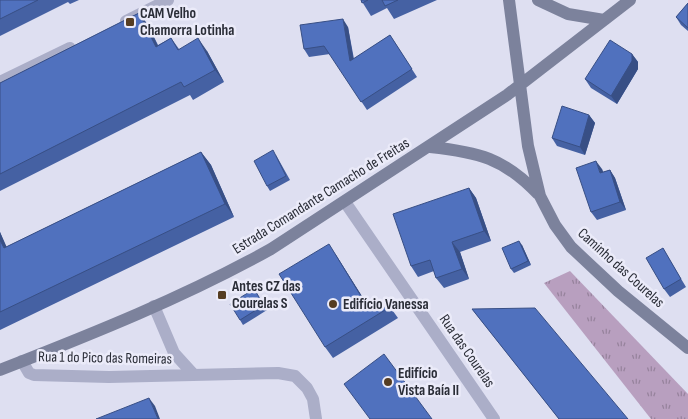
<svg xmlns="http://www.w3.org/2000/svg" width="688" height="419" font-family="'Sofia Sans Condensed',sans-serif">
	<style>
		.grass { fill: url(#grass-tufts) }
		.lines { fill: none; stroke-linecap: round; stroke-linejoin: round }
		.street { stroke: #abaec8; stroke-width: 12 }
		.secondary { stroke: #7c829c; stroke-width: 12 }
		.wall { fill: #4561a3 }
		.shaded-wall { fill: #384f85 }
		.building { fill: #5071be; stroke: #384f85 }
		.poi-dot { fill: #553d22; stroke: #ebebf9; stroke-width: 2 }
		.labels { text-anchor: middle; dominant-baseline: central; stroke-width: 5; stroke-linejoin: round; paint-order: stroke }
		.poi-label { font-size: 15px; font-weight: bold; fill: #2a2d37; stroke: #ebebf9; text-anchor: start }
		.street-label { font-size: 15px; fill: #2a2d37; stroke: #ebebf9 }
	</style>
	<defs>
		<pattern id="grass-tufts" width="24" height="20" patternUnits="userSpaceOnUse" patternTransform="scale(1.25)"><rect width="24" height="20" fill="#b89fbf"/><path d="M3 7l-1-3M5 7V3M7 7l1-3M15 17l-1-3M17 17v-4M19 17l1-3" fill="none" stroke="#96829c"/></pattern>
	</defs>
	<rect width="100%" height="100%" fill="#dedff1"/>
	<path class="grass" d="M570,271L688,394V419H651L544,283Z"/>
	<g class="lines">
		<path class="street" d="M126,21L168,0
			M0,82L70,48
			M345,202L494,419
			M154,306L174,353L194,375
			M22,361L29,373L34,375L109,377L278,373L295,376L307,388L313,399L316,419"/>
		<path class="secondary" d="M509,0L528,146L540,196L555,225L571,247L618,291L688,348
			M538,0L568,14L604,20
			M430,147C478,152 504,158 538,194
			M0,370C92,334 185,297 271,249L507,95L630,0"/>
	</g>
	<path class="wall" d="M0,0H79L70,4L68,2L0,36Z
		M361,0H437L394,19L387,8L371,16Z
		M688,3V31L681,25L676,17Z
		M139,13L148,25L158,45L171,38L179,49L207,51L224,82L193,100L190,95L0,191V83Z
		M348,27L354,59L390,35L417,77L367,110L330,54L309,57L304,49Z
		M632,54L638,62V69L617,104L591,88L585,79Z
		M589,115L595,123L585,155L557,146L552,138Z
		M201,152L211,165L234,217L0,330V232L6,247Z
		M276,155L290,180L270,191L267,186Z
		M602,169L603,172L610,170L615,178L626,210L597,220L591,212Z
		M469,188L476,198L491,241L460,252L469,279L444,288L436,278L434,271L418,277L411,266Z
		M522,245L531,265L514,273L511,269Z
		M663,248L668,257L686,287L670,297L664,289Z
		M336,255L369,308L390,307L398,318L333,358L325,347Z
		M257,294L267,310L243,325L240,320Z
		M472,309L628,419H559Z"/>
	<path class="shaded-wall" d="M139,13L148,25L164,59L156,47Z
		M343,19L348,27L355,69L350,61Z
		M198,38L207,51L224,82L215,70Z
		M632,54L638,62V69L617,104L611,96Z
		M589,115L595,123L585,155L580,147Z
		M201,152L211,165L234,217L225,204Z
		M596,161L602,169L606,181L600,173Z
		M610,170L615,178L626,210L620,202Z
		M469,188L476,198L491,241L484,231Z
		M0,232L13,261L4,248L0,240Z
		M519,241L522,245L531,265L528,261Z
		M452,242L460,252L469,279L462,269Z
		M329,244L336,255L372,312L364,301Z
		M149,398L155,406L160,419H158Z"/>
	<path class="building" d="M0,0H38L0,19Z
		M361,0H368L362,3Z
		M382,0H398L385,6Z
		M688,3V28L676,17Z
		M139,13L156,47L171,38L178,50L198,38L215,70L184,87L181,82L0,174V83Z
		M343,19L350,61L390,35L412,69L361,102L324,46L304,49L300,25Z
		M610,40L632,54V61L611,96L585,79Z
		M562,106L589,115L580,147L552,138Z
		M273,150L286,176L267,186L254,161Z
		M201,152L225,204L0,312V240L4,248Z
		M596,161L600,173L610,170L620,202L591,212L576,168Z
		M469,188L484,231L452,242L462,269L436,278L430,260L411,266L393,214Z
		M519,241L528,261L511,269L502,248Z
		M329,244L364,301L344,308L390,307L325,347L279,274Z
		M663,248L681,279L664,289L646,258Z
		M254,289L264,305L240,320L230,304Z
		M535,308L628,419H559L472,309Z
		M384,354L432,419H370L344,384Z
		M149,398L158,419H96Z"/>
	<g class="poi-dot">
		<rect x="125" y="17" width="10" height="10" rx="2.5"/>
		<rect x="217" y="290" width="10" height="10" rx="2.5"/>
		<circle cx="333" cy="304" r="5"/>
		<circle cx="388" cy="382" r="5"/>
	</g>
	<g class="labels">
		<g class="poi-label">
			<text x="140" y="13">CAM Velho<tspan x="140" dy="17">Chamorra Lotinha</tspan></text>
			<text x="232" y="286">Antes CZ das<tspan x="232" dy="17">Courelas S</tspan></text>
			<text x="343" y="304">Edifício Vanessa</text>
			<text x="398" y="373">Edifício<tspan x="398" dy="17">Vista Baía II</tspan></text>
		</g>
		<g class="street-label">
			<text transform="translate(321 196) rotate(-32)">Estrada Comandante Camacho de Freitas</text>
			<text transform="translate(621 268) rotate(42)">Caminho das Courelas</text>
			<text transform="translate(467 351) rotate(55)">Rua das Courelas</text>
			<text transform="translate(105 358) rotate(1)">Rua 1 do Pico das Romeiras</text>
		</g>
	</g>
</svg>
